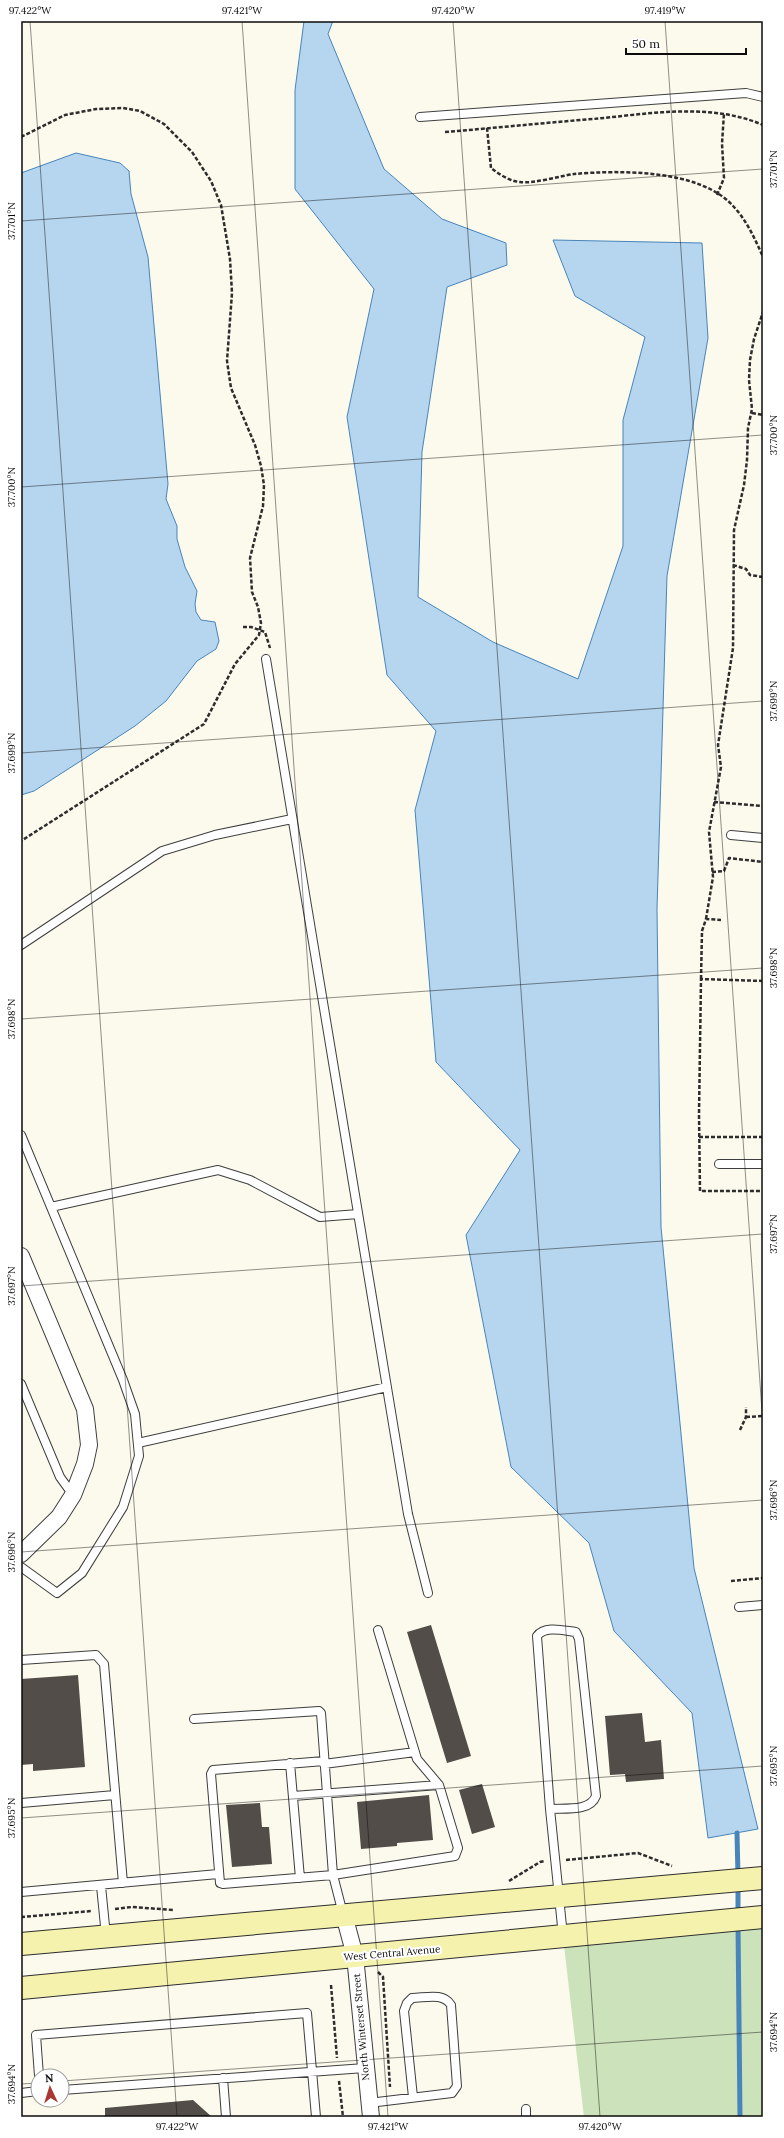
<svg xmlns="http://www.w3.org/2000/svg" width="784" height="2138" font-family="Lora,serif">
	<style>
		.green { fill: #cce2ba }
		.water { fill: #b6d5ee; stroke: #4785bb }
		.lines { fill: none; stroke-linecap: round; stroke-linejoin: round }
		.stream { stroke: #4785bb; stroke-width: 5 }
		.building { fill: #524d49 }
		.service-casing { stroke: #3e3e3e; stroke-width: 10 }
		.minor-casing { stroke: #3e3e3e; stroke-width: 18 }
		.secondary-casing { stroke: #2d2d2d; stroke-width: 24 }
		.path { stroke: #2d2d2d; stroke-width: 2.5; stroke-dasharray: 4 2; stroke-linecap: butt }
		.service { stroke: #fff; stroke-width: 8 }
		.minor { stroke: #fff; stroke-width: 16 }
		.secondary { stroke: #f5f2ae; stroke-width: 22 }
		.ticks { fill: none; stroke: #0b0b0b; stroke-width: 1; stroke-opacity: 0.45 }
		.labels { text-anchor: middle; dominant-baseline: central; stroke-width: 4; stroke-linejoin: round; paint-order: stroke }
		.street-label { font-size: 10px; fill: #0b0b0b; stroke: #fff }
		.neatline { fill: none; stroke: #0b0b0b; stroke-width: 1.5 }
		.ticks-label { font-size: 10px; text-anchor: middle; fill: #0b0b0b }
	</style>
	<rect width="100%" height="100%" fill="#fcfaec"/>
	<path class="green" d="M763,1918V2117H584L563,1937Z"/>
	<path class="water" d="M304,21H333L328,34L384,169L442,219L506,243L507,265L447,287L422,452L418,597L493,642L578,679L623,546V420L645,337L575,296L553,240L702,243L708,338L667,576L657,909L661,1227L694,1568L758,1829L708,1838L692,1713L614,1631L589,1543L511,1467L466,1235L520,1150L436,1062L415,810L436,731L387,675L347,417L374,289L295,189V90Z
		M76,153L120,163L129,171L131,194L148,257L168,484L166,499L177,526V539L185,567L197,591L195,604L196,612L201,620L215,622L219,641L216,649L197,661L166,701L135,726L34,791L21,795V173Z"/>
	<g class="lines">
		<path class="stream" d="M737,1833L738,1876
			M738,1886V1914
			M738,1924L740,2117"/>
	</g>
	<path class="building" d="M431,1625L471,1756L447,1763L407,1632Z
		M78,1675L85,1767L33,1771V1764L21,1765V1679Z
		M642,1713L645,1742L661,1740L664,1779L626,1782L625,1774L610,1775L605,1716Z
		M482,1784L495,1827L472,1834L459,1790Z
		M429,1795L433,1840L397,1843V1846L361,1849L357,1802Z
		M260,1803L262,1827H269L272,1864L232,1867L226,1805Z
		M193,2100L212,2117H105V2108Z"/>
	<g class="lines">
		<g class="service-casing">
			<path id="service" d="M420,117L746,93L763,97
				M266,659L408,1514L428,1593
				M731,835L763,838
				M21,945L162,851L215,835L292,819
				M21,1135L123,1380L135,1414L139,1456L123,1507L82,1573L57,1593L21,1567
				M719,1164H763
				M51,1207L218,1170L250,1180L320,1217L358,1214
				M21,1384L60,1477L73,1495
				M138,1443L387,1387
				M739,1607L763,1605
				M378,1630L417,1759L439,1785
				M21,1660L96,1655L104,1664L123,1883
				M194,1719L319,1711L321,1713L333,1875L343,1914
				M290,1763L300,1878
				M324,1764L415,1752
				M293,1796L439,1785L458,1848L455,1856L333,1875L223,1884L220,1883L211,1774L213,1770L324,1761
				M21,1803L115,1795
				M550,1809C565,1808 590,1812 596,1796L579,1639L576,1632C565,1631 545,1625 537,1636L550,1809L563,1936
				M101,1886L106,1936
				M21,1892L218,1874
				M39,2076L36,2035L307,2013L316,2117
				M223,2078L226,2117
				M62,2090L365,2068
				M21,2093L38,2091
				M369,2103L452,2093L457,2086L451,2005C443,1992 425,1998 412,1998L407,2003L404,2011L413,2097
				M526,2109V2117"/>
		</g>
		<g class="minor-casing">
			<path id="minor" d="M21,1256L85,1409L89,1445L85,1464L73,1495L59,1517L21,1554
				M344,1915L355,1956L371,2117"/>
		</g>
		<g class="secondary-casing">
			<path id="secondary" d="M21,1944L763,1878
				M21,1988L763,1917"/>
		</g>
		<path class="path" d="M487,128L491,168C499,174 509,181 520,182C533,184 560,176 574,174C620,170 701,169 734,207C747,221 755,239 763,257
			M445,132C494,128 543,123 593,119C648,114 710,102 763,125
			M21,137L65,115L96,109L123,108L140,111L164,124L192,152L211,181L221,205L230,259L232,293L227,361L231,388L255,445L261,466L264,485L263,506L250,558L252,592L258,607L261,623L259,635L235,664L204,724L21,841
			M717,195L724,178L722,144L724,113
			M752,413L763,415
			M733,565L746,569L750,575L763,577
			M243,627H251L265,632L270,648
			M714,802L763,806
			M712,872L724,871L729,858L763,862
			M706,919L713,877L709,832L721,767L718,745L733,648L734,530L744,485L747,460L748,428L752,409L749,380L750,360L754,339L763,312
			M701,979L702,931L706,919L721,920
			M763,981L701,979L699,1114L700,1191H763
			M699,1137H763
			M746,1417L763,1416
			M740,1430L746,1417V1407
			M731,1581L763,1578
			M566,1860L638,1853L672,1866
			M509,1881L540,1862L545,1861
			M115,1909L132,1907L174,1910
			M21,1917L92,1911
			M378,1972L383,1977L390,2087
			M331,1985L337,2058
			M339,2081L343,2117"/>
		<use href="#service" class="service"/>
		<use href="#minor" class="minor"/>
		<use href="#secondary" class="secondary"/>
	</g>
	<path class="ticks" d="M30,21L177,2117M242,21L388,2117M453,21L600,2117M665,21L763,1426M21,221L763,169M21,487L763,435M21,753L763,701M21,1019L763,968M21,1286L763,1234M21,1552L763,1500M21,1818L763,1766M62,2081L763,2032M21,2084L38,2083"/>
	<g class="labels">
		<g class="street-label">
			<text transform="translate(392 1953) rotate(-5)">West Central Avenue</text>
			<text transform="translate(361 2027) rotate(-95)">North Winterset Street</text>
		</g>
	</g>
	<rect width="784" height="2138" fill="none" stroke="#ffffff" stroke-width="44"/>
	<g transform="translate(50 2088) rotate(356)"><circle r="19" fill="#ffffff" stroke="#9d9d9d"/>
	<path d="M0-3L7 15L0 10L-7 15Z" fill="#a93835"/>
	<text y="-6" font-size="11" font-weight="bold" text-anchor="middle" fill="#0b0b0b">N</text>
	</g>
	<path d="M626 48v6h120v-6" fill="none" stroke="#0b0b0b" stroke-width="2"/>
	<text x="632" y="48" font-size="12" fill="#0b0b0b" stroke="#ffffff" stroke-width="3" paint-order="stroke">50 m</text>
	<rect x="22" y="22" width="740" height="2094" class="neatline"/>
	<g class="ticks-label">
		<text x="30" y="14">97.422°W</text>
		<text x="242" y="14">97.421°W</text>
		<text x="453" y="14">97.420°W</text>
		<text x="665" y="14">97.419°W</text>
		<text transform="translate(773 169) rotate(-90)" y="4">37.701°N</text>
		<text transform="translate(11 221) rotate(-90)" y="4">37.701°N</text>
		<text transform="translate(773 435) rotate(-90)" y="4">37.700°N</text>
		<text transform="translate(11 487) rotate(-90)" y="4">37.700°N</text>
		<text transform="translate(773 701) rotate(-90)" y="4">37.699°N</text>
		<text transform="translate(11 753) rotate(-90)" y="4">37.699°N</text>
		<text transform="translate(773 968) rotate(-90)" y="4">37.698°N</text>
		<text transform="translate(11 1019) rotate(-90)" y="4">37.698°N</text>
		<text transform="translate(773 1234) rotate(-90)" y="4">37.697°N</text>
		<text transform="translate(11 1286) rotate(-90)" y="4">37.697°N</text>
		<text transform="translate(773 1500) rotate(-90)" y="4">37.696°N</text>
		<text transform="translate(11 1552) rotate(-90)" y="4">37.696°N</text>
		<text transform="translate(773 1766) rotate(-90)" y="4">37.695°N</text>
		<text transform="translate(11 1818) rotate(-90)" y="4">37.695°N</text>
		<text transform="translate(773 2032) rotate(-90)" y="4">37.694°N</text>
		<text transform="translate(11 2084) rotate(-90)" y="4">37.694°N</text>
		<text x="177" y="2130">97.422°W</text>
		<text x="388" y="2130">97.421°W</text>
		<text x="600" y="2130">97.420°W</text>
	</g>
</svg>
